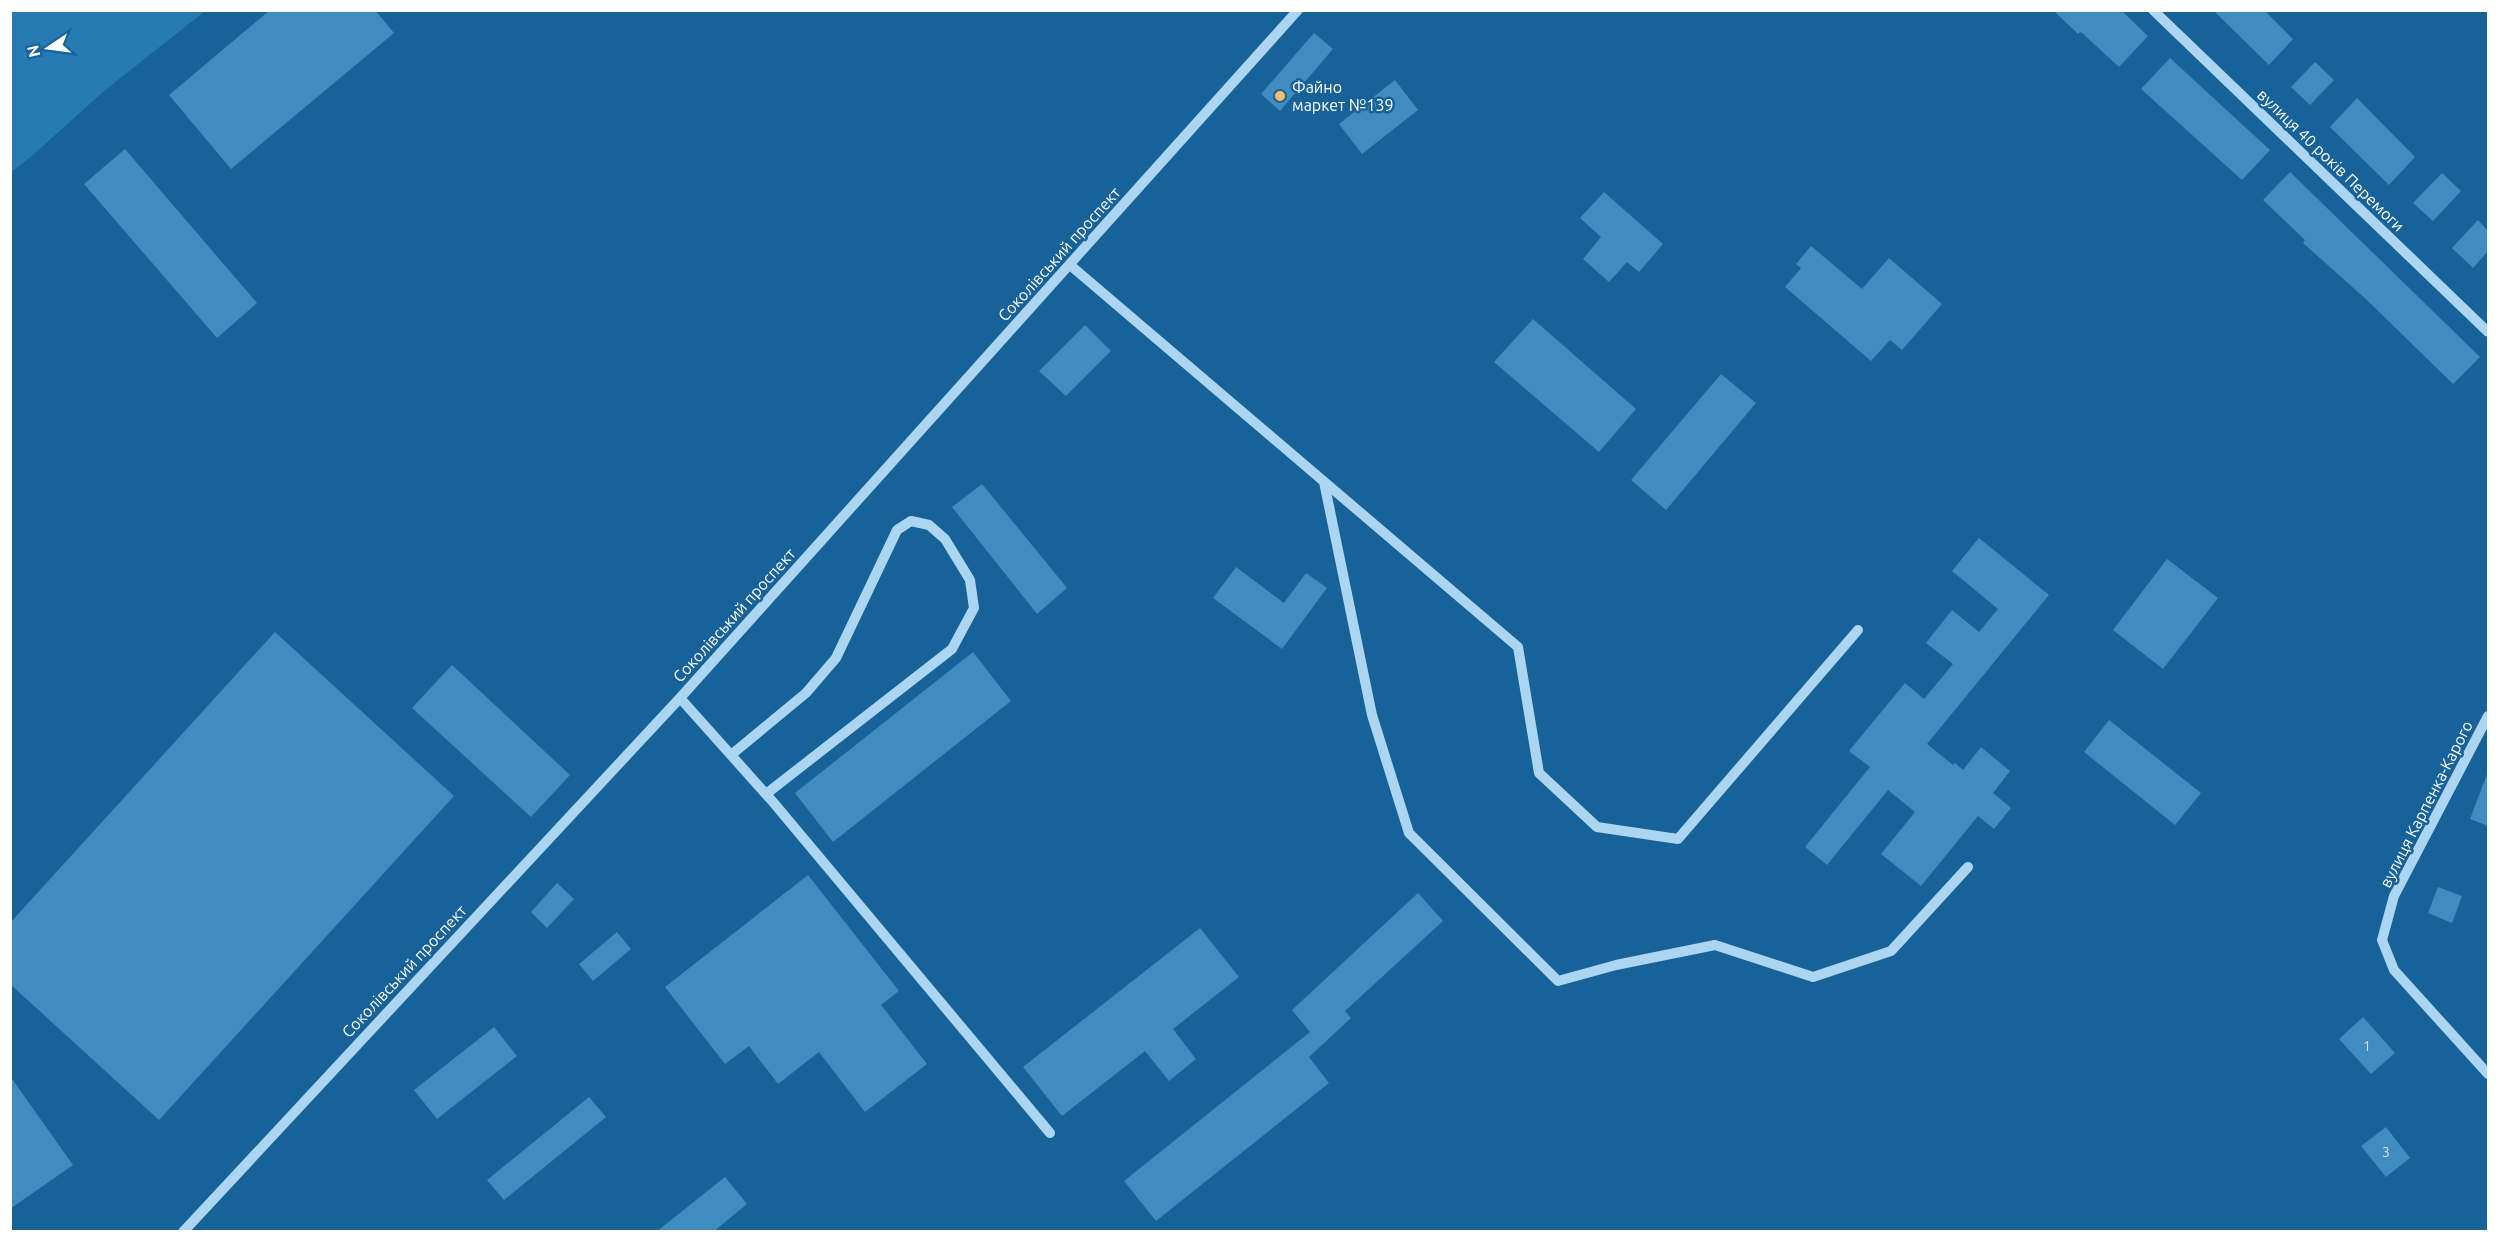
<svg xmlns="http://www.w3.org/2000/svg" width="2499" height="1242" font-family="Ubuntu,sans-serif">
	<style>
		.green { fill: #277bb5 }
		.building { fill: #408bc0 }
		.lines { fill: none; stroke-linecap: round; stroke-linejoin: round }
		.minor { stroke: #abd5f1; stroke-width: 10 }
		.poi-dot { fill: #ffc06c; stroke: #176299; stroke-width: 2 }
		.labels { text-anchor: middle; dominant-baseline: central; stroke-width: 5; stroke-linejoin: round; paint-order: stroke }
		.number-label { font-size: 14px; fill: #cfe2ef }
		.poi-label { font-size: 16px; fill: #fff; stroke: #176299; text-anchor: start }
		.street-label { font-size: 16px; fill: #fff; stroke: #176299 }
	</style>
	<rect width="100%" height="100%" fill="#176299"/>
	<path class="green" d="M11,10H205V11L104,91L33,155L11,172Z"/>
	<path class="building" d="M270,10H375L394,33L231,169L169,95Z
		M2053,10H2121L2148,36L2119,67L2081,32L2078,34Z
		M2213,10H2264L2293,39L2269,65Z
		M1314,33L1333,49L1280,111L1261,94Z
		M2170,58L2270,150L2242,180L2141,89Z
		M2315,62L2334,80L2310,105L2291,87Z
		M1395,80L1418,110L1362,154L1339,124Z
		M2357,98L2415,157L2389,185L2330,127Z
		M125,149L257,303L217,338L84,184Z
		M2290,172L2480,357L2453,384L2368,301L2303,243L2305,240L2263,200Z
		M2442,173L2461,191L2433,221L2413,203Z
		M1604,192L1663,244L1639,272L1627,262L1609,282L1583,259L1601,237L1580,218Z
		M2478,220L2488,231V251L2473,268L2452,248Z
		M1811,246L1862,289L1889,258L1942,304L1902,350L1890,340L1871,361L1785,287L1801,268L1796,264Z
		M1533,319L1636,409L1599,452L1494,362Z
		M1085,325L1111,351L1066,396L1039,371Z
		M1721,374L1756,403L1666,510L1631,480Z
		M982,484L1067,588L1037,614L952,507Z
		M1979,538L2049,595L1927,744L1953,765L1955,763L1963,770L1981,747L2010,771L1993,793L2011,808L1994,829L1978,816L1921,886L1881,854L1915,812L1888,790L1827,865L1805,847L1870,767L1849,751L1905,683L1924,699L1953,664L1926,643L1952,610L1979,632L1998,609L1952,571Z
		M2167,559L2218,598L2163,669L2113,630Z
		M1236,567L1284,603L1306,573L1327,588L1282,649L1213,598Z
		M275,632L454,796L159,1120L10,984V923Z
		M973,652L1011,701L833,842L795,793Z
		M452,665L570,775L531,817L412,708Z
		M2109,720L2201,793L2175,825L2084,752Z
		M2487,774H2488V826L2470,819Z
		M808,875L899,991L881,1005L927,1064L865,1112L819,1052L778,1084L749,1046L725,1064L665,987Z
		M557,883L574,899L547,928L531,912Z
		M2438,887L2462,896L2452,923L2428,913Z
		M1418,893L1443,921L1345,1011L1351,1018L1309,1057L1329,1083L1156,1221L1124,1181L1310,1032L1292,1010Z
		M1200,928L1239,977L1173,1029L1196,1059L1169,1081L1145,1051L1062,1116L1023,1067Z
		M617,932L631,949L593,981L579,964Z
		M2363,1017L2395,1053L2371,1074L2339,1039Z
		M494,1027L517,1056L437,1119L414,1090Z
		M10,1076L73,1165L10,1209Z
		M589,1097L606,1117L504,1200L487,1180Z
		M2386,1127L2410,1158L2386,1177L2361,1146Z
		M725,1177L747,1204L713,1232H656Z"/>
	<g class="lines">
		<path class="minor" d="M2153,10L2488,332
			M1070,265L1518,647L1539,773L1597,827L1678,839L1858,630
			M1324,482L1372,715L1409,833L1558,981L1616,965L1715,945L1813,977L1891,951L1968,867
			M680,698L773,802L1050,1133
			M2488,716L2394,896L2382,940L2394,970L2488,1074
			M731,755L806,693L836,658L897,530L911,521L929,525L945,539L970,580L974,608L952,649L766,794
			M183,1232L680,698L1298,10"/>
	</g>
	<circle class="poi-dot" cx="1280" cy="96" r="6"/>
	<g class="labels">
		<g class="number-label">
			<text x="2367" y="1046">1</text>
			<text x="2386" y="1152">3</text>
		</g>
		<g class="poi-label">
			<text x="1292" y="87">Файно<tspan x="1292" dy="18">маркет №139</tspan></text>
		</g>
		<g class="street-label">
			<text transform="translate(2331 160) rotate(44)">вулиця 40 років Перемоги</text>
			<text transform="translate(1059 254) rotate(-48)">Соколівський проспект</text>
			<text transform="translate(734 615) rotate(-48)">Соколівський проспект</text>
			<text transform="translate(2426 804) rotate(-63)">вулиця Карпенка-Карого</text>
			<text transform="translate(404 971) rotate(-47)">Соколівський проспект</text>
		</g>
	</g>
	<rect width="2499" height="1242" fill="none" stroke="#ffffff" stroke-width="24"/>
	<g transform="translate(48 48) rotate(257)" stroke="#176299" stroke-width="4.5" paint-order="stroke">
	<path d="M0-4.5L10 22L0 15L-10 22Z" fill="#ffffff"/>
	<text y="-9" font-size="16" font-weight="bold" text-anchor="middle" fill="#ffffff">N</text>
	</g>
</svg>
